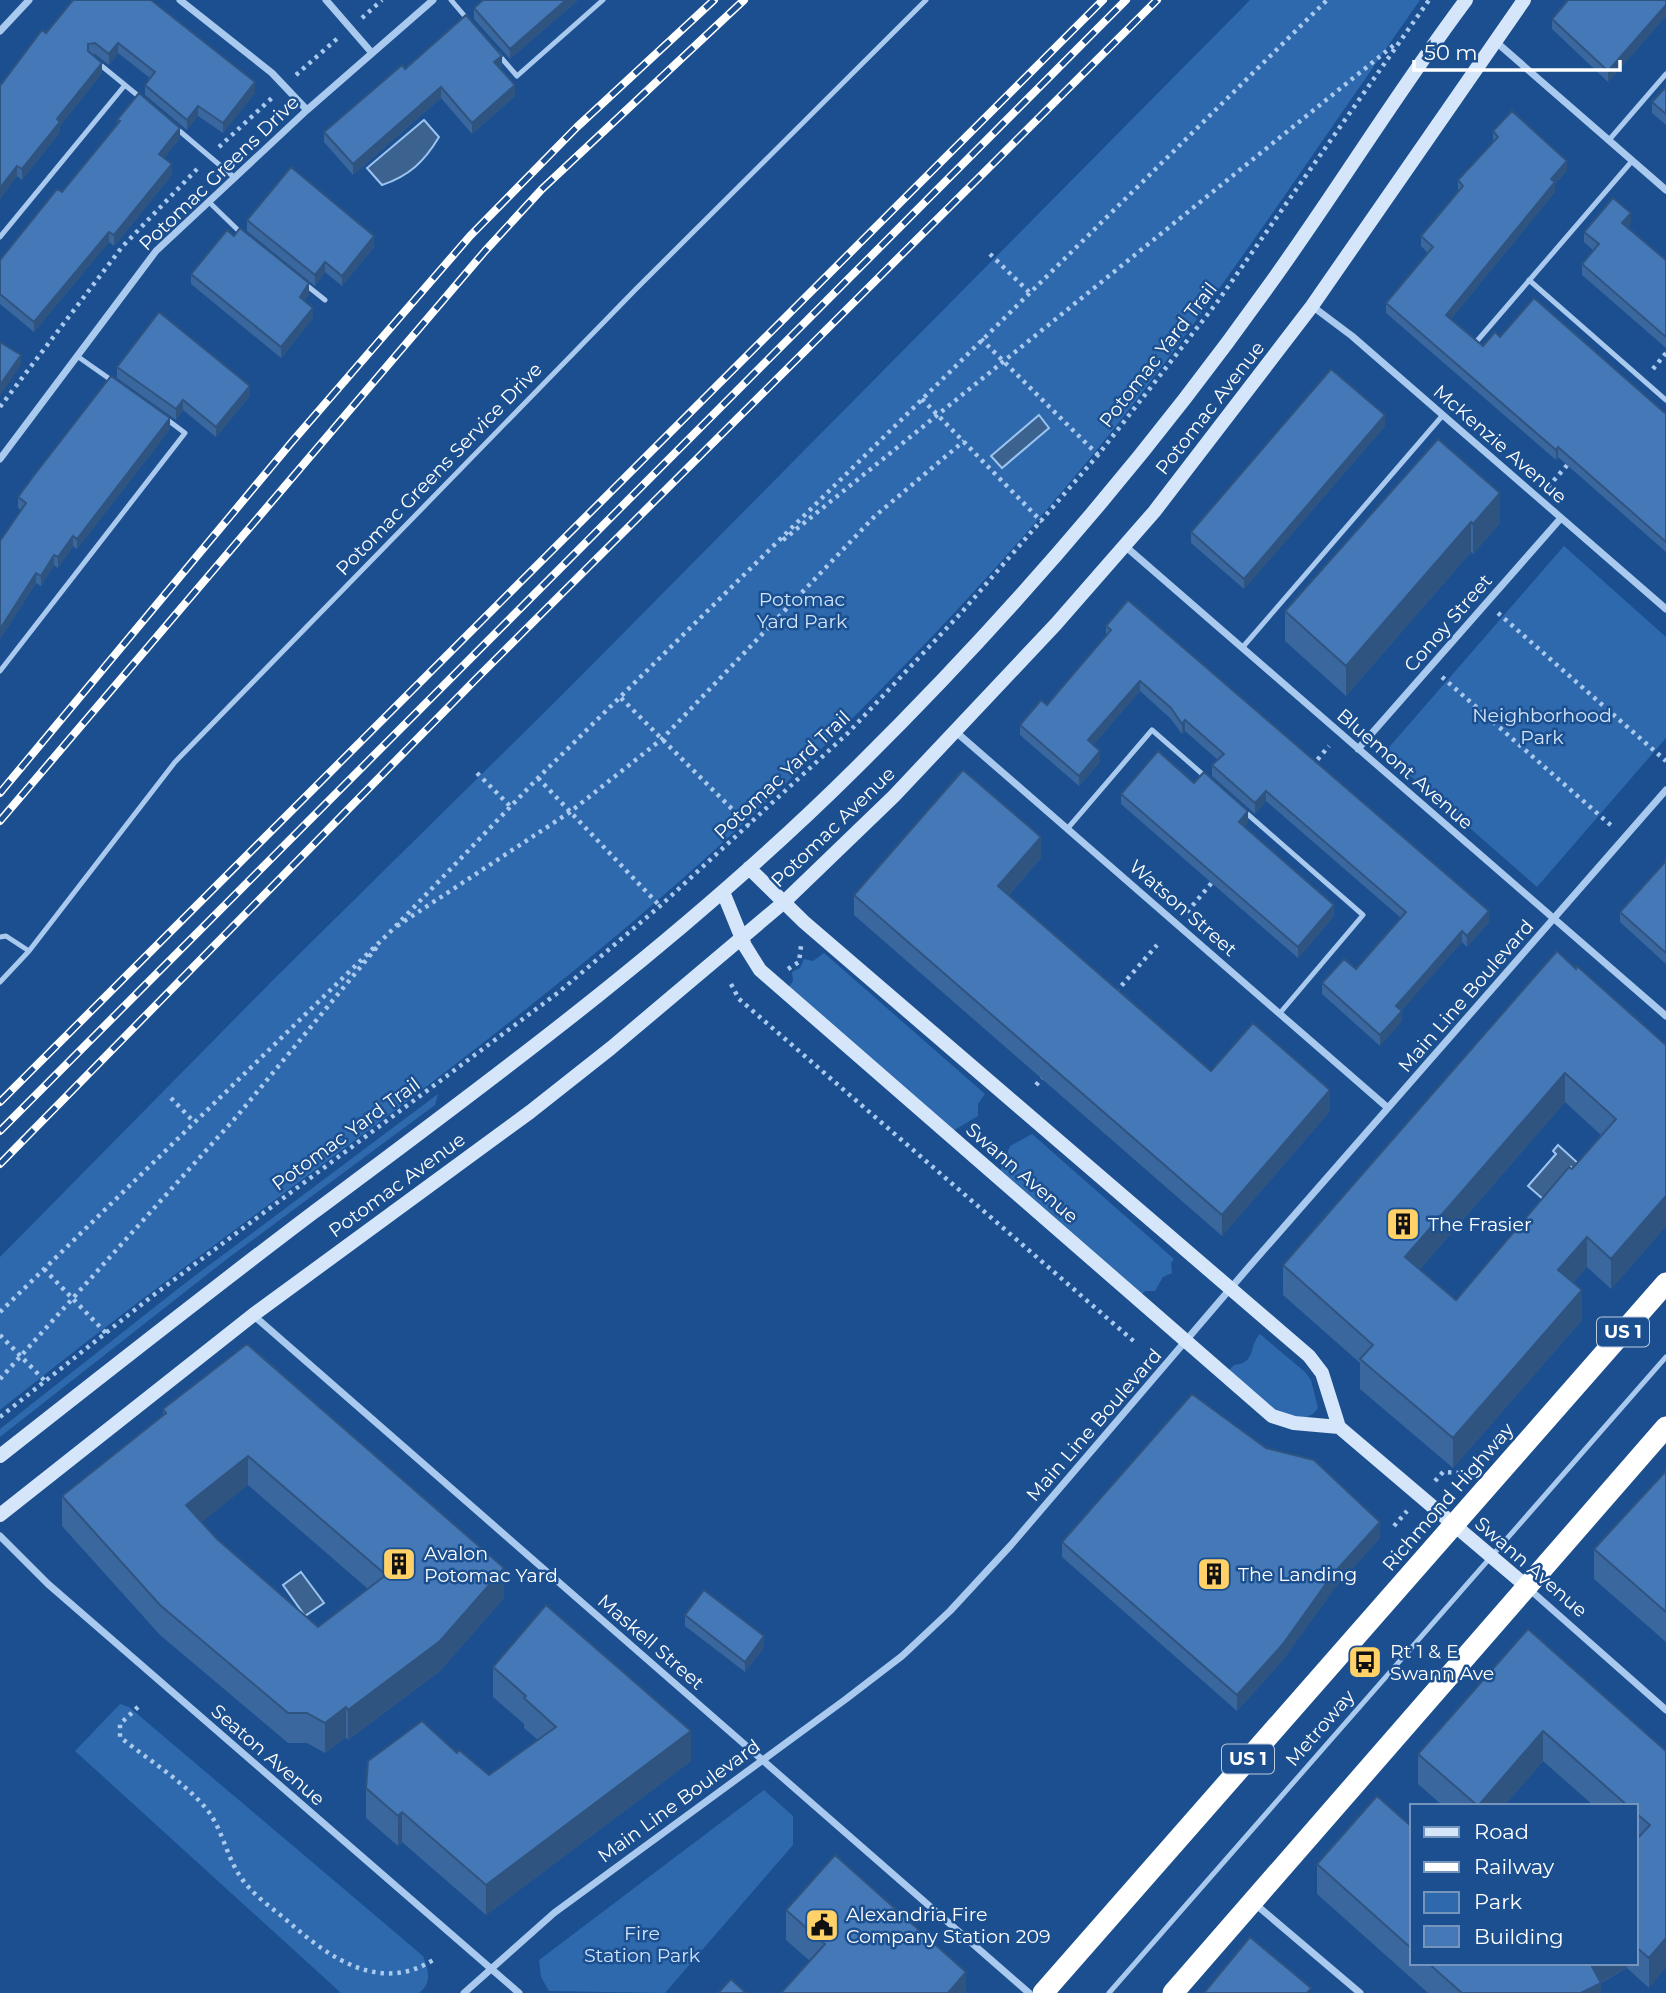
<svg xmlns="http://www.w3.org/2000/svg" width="1666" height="1993" font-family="Montserrat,sans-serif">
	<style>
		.green { fill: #2e69ad }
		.water { fill: #3c6290; stroke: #9cc4f0; stroke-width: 2 }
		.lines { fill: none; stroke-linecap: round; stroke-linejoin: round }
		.path { stroke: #a9c9ee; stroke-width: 4.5; stroke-dasharray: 3.5 5; stroke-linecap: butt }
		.lane { stroke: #a9c9ee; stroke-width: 5 }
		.street { stroke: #a9c9ee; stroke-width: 7 }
		.secondary { stroke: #d6e6fa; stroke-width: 14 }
		.highway { stroke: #fff; stroke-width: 21 }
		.rail-casing { stroke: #fff; stroke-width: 8 }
		.rail { stroke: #1b4f8f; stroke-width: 5; stroke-dasharray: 16; stroke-linecap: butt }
		.wall { fill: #3a679d; fill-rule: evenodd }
		.shaded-wall { fill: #305480 }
		.building { fill: #4478b7; stroke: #305480; stroke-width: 2; fill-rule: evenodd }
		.labels { text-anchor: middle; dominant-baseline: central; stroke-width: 5; stroke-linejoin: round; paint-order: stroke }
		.shield { fill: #1b4f8f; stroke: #bbcadd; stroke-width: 2 }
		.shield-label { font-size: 18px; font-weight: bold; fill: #fff }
		.street-label { font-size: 19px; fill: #fff; stroke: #1b4f8f }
		.park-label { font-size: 19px; fill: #cfe3fa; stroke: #1b4f8f }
		.poi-label { font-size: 19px; fill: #fff; stroke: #1b4f8f; text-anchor: start }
	</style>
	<rect width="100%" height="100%" fill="#1b4f8f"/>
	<path class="green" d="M1250,0H1420C1321,141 1227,285 1120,421C1003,568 870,706 732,834C504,1045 242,1215 0,1410V1257L275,978L568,689Z
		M1564,546L1666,637V738L1537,887L1384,753Z
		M824,953L985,1094L978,1104V1116L951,1132L787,989L793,981L792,972L800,968L804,959L813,961Z
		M438,1094L435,1105L227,1259L0,1437V1429L184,1284Z
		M1032,1134L1174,1259L1171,1263L1172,1273L1163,1277L1155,1291H1145L1140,1296L999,1174L1010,1146Z
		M1260,1334L1305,1372L1311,1380L1318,1408C1296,1440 1246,1388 1227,1372L1234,1365C1257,1363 1248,1346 1260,1334Z
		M120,1704L129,1707L423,1956C428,1969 433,1983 419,1993H341L75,1751Z
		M764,1790L793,1816V1845L665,1993L549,1991L541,1977L539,1960Z"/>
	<path class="water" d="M424,120L439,137C424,162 409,176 382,185L367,168Z
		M1039,415L1049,428L1002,468L991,456Z
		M1558,1145L1580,1165L1575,1171L1571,1167L1543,1199L1528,1186L1556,1154L1553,1151Z
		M301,1572L324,1603L305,1616L283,1585Z"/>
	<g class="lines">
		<path class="path" d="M362,18L382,0
			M296,75L339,37
			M219,147L274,96
			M990,254L1029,292
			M981,339L1098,455
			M1653,369L1666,353
			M922,399L1042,522
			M0,407L122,247L198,168
			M1548,487L1570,462
			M783,540L1394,45
			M1498,613L1666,761
			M1442,677L1614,828
			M621,698L749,826
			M1312,766L1329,746
			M477,773L510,806
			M538,778L660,906
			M1187,912L1215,879
			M397,926L570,812L662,739L875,516L964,441
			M788,969L799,962L801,946
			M731,984L739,999L1137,1344
			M1116,992L1157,945
			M1036,1085L1044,1076
			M171,1098L193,1121
			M44,1269L106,1333
			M0,1312L391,931L538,778L1327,0
			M0,1335L45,1381
			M0,1379L238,1115L377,947
			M0,1417L151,1297L559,992L660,906L848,733L961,613L1098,455L1218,301L1429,0
			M1435,1481L1443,1472L1461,1473
			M1394,1526L1407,1511
			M138,1707L120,1724V1737C147,1759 180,1779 203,1805C222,1825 225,1854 240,1876C252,1895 274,1909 291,1924C331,1959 381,1993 433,1960"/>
		<path class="lane" d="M451,0L468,20
			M498,54L517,76L603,0
			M98,63L125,85
			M176,128L235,178
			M1609,140L1666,74
			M209,202L242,234
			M0,237L125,85L142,99
			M1529,280L1666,400
			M305,284L325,300
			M1477,341L1632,161
			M77,356L114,382
			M1242,648L1443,415
			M0,671L185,433L165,418
			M1244,811L1363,915L1280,1013
			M1068,828L1152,730L1208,779
			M0,937L6,936L29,951
			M0,982L29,951L175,762L636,289L926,0
			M1109,1993L1666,1357"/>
		<path class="street" d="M180,0L272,73L307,110
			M326,0L372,53
			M0,31L29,0
			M1495,41L1666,190
			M1312,306L1352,336L1666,609
			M0,459L156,251L307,110L433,0
			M1125,546L1666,1016
			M956,732L1388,1108
			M1358,749L1561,518
			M253,1315L1029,1993
			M0,1536L48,1584L519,1993
			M1528,1588L1666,1710
			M1254,1903L1360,1993
			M464,1993L554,1913L846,1699L902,1656L950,1611L1011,1545L1248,1268L1666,790"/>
		<path class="secondary" d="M749,868L804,922L1309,1356L1322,1373L1339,1427L1526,1586
			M723,892L745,946L760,970L1272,1416L1294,1423L1339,1427
			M0,1456C104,1374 208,1292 314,1212C502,1072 689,934 856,768C1007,619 1147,457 1270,284C1337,191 1397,92 1466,0
			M0,1515L253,1315L530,1112L611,1048L783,903L894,796L1056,624L1154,512L1312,306L1524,0"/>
		<path class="highway" d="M1043,1993L1666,1283
			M1173,1993L1666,1427"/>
		<g class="rail-casing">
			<path id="rail" d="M0,793L291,443L470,236L577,127L714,0
				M0,821L485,251L542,189L744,0
				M0,1102L1103,0
				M0,1131L1126,0
				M0,1164L476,679L1157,0"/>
		</g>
		<use href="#rail" class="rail"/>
	</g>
	<path class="wall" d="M73,0L255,93L223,133L198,116L187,130L145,95V85L150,78L118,53L109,65L95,54H92L102,73L60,126V132L22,180L17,176L0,199V86L46,33Z
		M482,0H578L510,59L474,19V8Z
		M1666,0V16L1608,82L1552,29V19Z
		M502,66L500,68L515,96L472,134L441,98L353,175L324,142V132L405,69Z
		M1666,87V125L1652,113V102Z
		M117,120L180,138L164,158L172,175L114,246L109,242L34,332L0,304V260L62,192L117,125Z
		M1493,131L1567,171L1555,184V192L1451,319L1483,346L1500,337L1666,414V552L1558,457L1556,460L1386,313V303L1428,253L1421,246V236L1458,191V180L1493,142Z
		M247,220L374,247L342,286L325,272L315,286L247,231Z
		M1631,223L1628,227L1666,260V348L1582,275V264L1594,251L1584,242V232Z
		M191,274L309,294L305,300L313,318L281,358L191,284Z
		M117,367L250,396L216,437L183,410L176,420L117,378Z
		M1385,426L1244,589L1191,543V532Z
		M170,429L77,549L73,546L58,568L54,565L41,586L36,583L0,639V541L21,510L18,508V497Z
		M1438,439L1500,523L1473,554L1471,552L1346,696L1285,641V611Z
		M1106,626L1489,922L1467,947L1462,942L1429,979L1402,1010V1021L1380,1046L1322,994V983L1356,969L1401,918L1266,801L1255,814L1212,776V765L1218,760L1185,731L1182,734L1171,719L1140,691L1093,745L1100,762L1079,786L1020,735V725L1047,705L1106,636Z
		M1194,783L1248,822L1244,827L1334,916L1298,958L1121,804V794Z
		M1041,858L1009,895L1211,1071L1330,1111L1222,1236L854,915V895Z
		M1666,861V964L1620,922V912Z
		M1576,969L1666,1045V1226L1611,1289L1587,1267L1573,1283L1582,1320L1453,1468L1360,1389V1363L1283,1295V1265ZM1565,1102L1601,1135L1456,1300L1420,1269Z
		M163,1409L504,1598L440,1671L348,1740L346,1737L325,1753L307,1743H288L160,1635L62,1526V1496L163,1416ZM248,1485L368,1589L318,1627L217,1539L201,1522Z
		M1666,1471V1642L1594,1579V1549Z
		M1380,1538L1333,1590L1283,1660L1237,1711L1062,1557V1542Z
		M685,1615L764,1647L745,1672L685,1626Z
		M1528,1629L1666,1751L1649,1988L1627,1968L1601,1983V1993H1428L1317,1894V1864L1412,1827V1963H1636V1806H1594L1543,1761L1504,1806H1443L1418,1784V1754Z
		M493,1667L691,1761L486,1915L402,1842L398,1846L366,1818V1788L457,1753L489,1775L538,1740L524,1728V1724L493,1697Z
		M786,1910L966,1993L810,1961L786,1940Z"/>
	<path class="shaded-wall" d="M566,0H578L510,59V49Z
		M1666,5V16L1608,82V71Z
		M118,43V53L109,65V54Z
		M502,56V66L494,73V62Z
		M102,63V73L60,126V132L22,180V169L57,119Z
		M255,82V93L223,133V123Z
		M515,85V96L472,134V123Z
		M441,87V98L353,175V164Z
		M198,106V116L187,130V120Z
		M180,128V138L159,164V154Z
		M1567,161V171L1555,184V192L1446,325V315L1551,179Z
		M172,164V175L114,246V235Z
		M17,166V176L0,199V188Z
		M1631,213V223L1622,234V223Z
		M109,232V242L34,332V322Z
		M374,236V247L342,286V276Z
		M325,262V272L315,286V275Z
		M309,283V294L300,307V297Z
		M313,308V318L281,358V347Z
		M21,355V365L0,396V385Z
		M250,386V396L216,437V427Z
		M183,400V410L176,420V409Z
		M1385,415V426L1244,589V579Z
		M170,418V429L77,549V539Z
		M1558,447V457L1556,460V450Z
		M1500,493V523L1473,554V524Z
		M1471,522V552L1346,696V666Z
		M73,536V546L58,568V557Z
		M54,555V565L41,586V576Z
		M36,573V583L0,639V629Z
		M1140,681V691L1088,751V740Z
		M1185,720V731L1182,734V724Z
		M1100,751V762L1079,786V776Z
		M1266,791V801L1255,814V803Z
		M1248,811V822L1239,833V822Z
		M1041,837V858L998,907V886Z
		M1334,905V916L1298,958V947Z
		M1489,911V922L1467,947V936Z
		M1462,931V942L1396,1017V1006Z
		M1402,1011V1021L1380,1046V1035Z
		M1565,1073V1102L1405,1286V1257Z
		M1330,1090V1111L1222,1236V1215Z
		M1666,1196V1226L1611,1289V1259Z
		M1587,1237V1267L1558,1300V1270Z
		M1582,1290V1320L1453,1468V1438Z
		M248,1456V1485L186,1535V1505Z
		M1380,1522V1538L1333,1590L1283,1660L1237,1711V1695L1333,1574Z
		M504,1568V1598L440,1671L348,1740V1710Z
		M764,1636V1647L745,1672V1662Z
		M346,1707V1737L325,1753V1723Z
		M691,1731V1761L486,1915V1885Z
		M1543,1731V1761L1504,1806H1478Z
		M402,1812V1842L398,1846V1816Z
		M1666,1938V1968L1649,1988V1958Z
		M1588,1963H1627V1968L1588,1989Z
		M966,1972V1993H948Z
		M1601,1983V1993H1581Z"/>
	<path class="building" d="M73,0H151L255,82L223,123L198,106L187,120L145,85L155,72L118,43L109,54L95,43L88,44V51L102,63L57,119L60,122L22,169L17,166L0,188V86L42,30L46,33Z
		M483,0H566L510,49L474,8Z
		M1568,0H1666V5L1608,71L1552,19Z
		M466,15L502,56L494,62L515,85L472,123L441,87L353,164L324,132L402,65L405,69Z
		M1666,87V114L1652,102Z
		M139,93L180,128L159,154L172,164L114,235L109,232L34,322L0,294V260L57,189L62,192L120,121L117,120Z
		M1512,111L1567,161L1551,179L1555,182L1446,315L1483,346L1495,332L1500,337L1534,298L1666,414V542L1558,447L1556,450L1386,303L1433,247L1421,236L1463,186L1458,180L1498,137L1493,131Z
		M291,167L374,236L342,276L325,262L315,275L247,220Z
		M1613,198L1631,213L1622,223L1666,260V337L1582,264L1599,244L1584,232Z
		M240,228L309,283L300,297L313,308L281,347L191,274L227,230L234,236Z
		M159,312L250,386L216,427L183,400L176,409L117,367Z
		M0,342L21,355L0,385Z
		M1331,369L1385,415L1244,579L1191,532Z
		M111,376L170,418L77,539L73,536L58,557L54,555L41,576L36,573L0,629V541L26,503L18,497L35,474Z
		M1438,439L1500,493L1473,524L1471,522L1346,666L1285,611Z
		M1128,600L1489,911L1467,936L1462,931L1429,969L1396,1006L1402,1011L1380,1035L1322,983L1344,959L1356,969L1406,912L1266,791L1255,803L1212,765L1224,754L1185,720L1182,724L1171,708L1140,681L1088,740L1100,751L1079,776L1020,725L1041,700L1047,705L1063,686L1111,630L1106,626Z
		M1158,751L1194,783L1204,772L1248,811L1239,822L1334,905L1298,947L1121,794Z
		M963,770L1041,837L998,886L1211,1071L1253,1023L1330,1090L1222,1215L854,895Z
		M1666,861V953L1620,912Z
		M1557,951L1576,969L1577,966L1666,1045V1196L1611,1259L1587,1237L1558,1270L1582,1290L1453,1438L1360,1359L1373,1345L1283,1265ZM1565,1073L1616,1119L1572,1169L1569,1167L1456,1300L1405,1257Z
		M247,1344L504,1568L440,1641L348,1710L346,1707L325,1723L307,1713H288L160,1605L62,1496L166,1413L163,1409ZM248,1456L386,1575L318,1627L217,1539L186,1505Z
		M1192,1394L1266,1448L1314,1460L1380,1522L1333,1574L1283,1644L1237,1695L1062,1542Z
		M1666,1471V1612L1594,1549Z
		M704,1590L764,1636L745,1662L685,1615Z
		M546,1605L691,1731L486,1885L402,1812L398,1816L366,1788L368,1761L422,1721L457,1753L459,1750L489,1775L556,1727L524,1698L526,1696L493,1667Z
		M1528,1629L1666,1751V1938L1649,1958L1636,1947V1840L1650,1825L1636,1813V1806H1628L1543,1731L1478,1806L1418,1754Z
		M1377,1796L1412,1827V1949L1317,1864Z
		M835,1855L966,1972L948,1993H781L825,1944L786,1910Z
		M1250,1937L1311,1988L1307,1993H1204Z
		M1428,1963H1590L1601,1983L1581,1993H1462Z
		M731,1979L746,1993H718Z"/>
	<defs>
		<g id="building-square" transform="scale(1.75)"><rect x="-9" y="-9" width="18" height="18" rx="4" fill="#ffd166" stroke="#1b4f8f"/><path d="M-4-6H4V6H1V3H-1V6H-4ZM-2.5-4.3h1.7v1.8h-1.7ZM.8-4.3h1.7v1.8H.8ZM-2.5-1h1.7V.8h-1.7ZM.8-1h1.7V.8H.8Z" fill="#111"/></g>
		<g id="bus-square" transform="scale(1.75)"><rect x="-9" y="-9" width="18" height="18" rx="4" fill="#ffd166" stroke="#1b4f8f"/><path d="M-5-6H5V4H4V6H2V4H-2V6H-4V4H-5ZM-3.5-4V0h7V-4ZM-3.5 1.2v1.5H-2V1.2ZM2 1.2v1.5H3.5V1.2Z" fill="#111"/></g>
		<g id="civic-square" transform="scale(1.75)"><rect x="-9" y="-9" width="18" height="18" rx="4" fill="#ffd166" stroke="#1b4f8f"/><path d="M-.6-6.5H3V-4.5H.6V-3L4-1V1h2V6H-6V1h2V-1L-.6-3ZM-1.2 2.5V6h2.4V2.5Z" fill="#111"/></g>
	</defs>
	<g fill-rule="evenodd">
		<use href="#building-square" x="1403" y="1224"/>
		<use href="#building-square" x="399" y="1564"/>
		<use href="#building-square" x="1214" y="1574"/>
		<use href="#bus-square" x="1365" y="1662"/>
		<use href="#civic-square" x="822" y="1925"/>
	</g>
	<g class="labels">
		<g class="shield">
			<rect x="1597" y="1317.5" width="52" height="29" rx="5"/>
			<rect x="1222" y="1744.5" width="52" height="29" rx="5"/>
		</g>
		<g class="shield-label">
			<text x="1623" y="1332">US 1</text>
			<text x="1248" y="1759">US 1</text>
		</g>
		<g class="street-label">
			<text transform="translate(219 173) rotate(-44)">Potomac Greens Drive</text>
			<text transform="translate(1158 355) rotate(-52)">Potomac Yard Trail</text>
			<text transform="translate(1210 408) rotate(-52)">Potomac Avenue</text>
			<text transform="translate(1500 444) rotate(41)">McKenzie Avenue</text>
			<text transform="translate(439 469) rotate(-46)">Potomac Greens Service Drive</text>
			<text transform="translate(1448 623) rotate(-49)">Conoy Street</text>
			<text transform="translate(1405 769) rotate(41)">Bluemont Avenue</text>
			<text transform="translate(782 775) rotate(-43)">Potomac Yard Trail</text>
			<text transform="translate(833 827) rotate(-44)">Potomac Avenue</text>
			<text transform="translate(1183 908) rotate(41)">Watson Street</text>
			<text transform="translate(1466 996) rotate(-49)">Main Line Boulevard</text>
			<text transform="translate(346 1134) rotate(-36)">Potomac Yard Trail</text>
			<text transform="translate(1022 1173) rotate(41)">Swann Avenue</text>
			<text transform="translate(397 1185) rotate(-36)">Potomac Avenue</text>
			<text transform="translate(1094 1425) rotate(-49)">Main Line Boulevard</text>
			<text transform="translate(1448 1497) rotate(-49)">Richmond Highway</text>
			<text transform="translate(1531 1567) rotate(41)">Swann Avenue</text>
			<text transform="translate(651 1642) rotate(41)">Maskell Street</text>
			<text transform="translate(1320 1728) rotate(-49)">Metroway</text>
			<text transform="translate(268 1755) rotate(41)">Seaton Avenue</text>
			<text transform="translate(679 1801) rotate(-36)">Main Line Boulevard</text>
		</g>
		<g class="park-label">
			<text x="802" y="599">Potomac<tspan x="802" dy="22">Yard Park</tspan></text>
			<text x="1542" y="715">Neighborhood<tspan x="1542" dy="22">Park</tspan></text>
			<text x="642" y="1933">Fire<tspan x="642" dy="22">Station Park</tspan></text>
		</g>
		<g class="poi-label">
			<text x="1428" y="1224">The Frasier</text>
			<text x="424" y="1553">Avalon<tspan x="424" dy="22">Potomac Yard</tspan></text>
			<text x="1238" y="1574">The Landing</text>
			<text x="1390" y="1651">Rt 1 &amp; E<tspan x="1390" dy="22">Swann Ave</tspan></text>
			<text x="846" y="1914">Alexandria Fire<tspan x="846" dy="22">Company Station 209</tspan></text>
		</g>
	</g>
	<rect x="1410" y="1804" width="228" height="161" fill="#1b4f8f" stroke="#7695bc" stroke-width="2"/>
	<rect x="1424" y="1827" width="35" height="10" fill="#d6e6fa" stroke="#7695bc" stroke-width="2"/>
	<text x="1474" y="1839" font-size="21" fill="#ffffff">Road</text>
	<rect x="1424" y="1862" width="35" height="10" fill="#ffffff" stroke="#7695bc" stroke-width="2"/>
	<text x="1474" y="1874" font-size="21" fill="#ffffff">Railway</text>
	<rect x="1424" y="1892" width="35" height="21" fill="#2e69ad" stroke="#7695bc" stroke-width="2"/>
	<text x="1474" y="1909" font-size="21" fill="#ffffff">Park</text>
	<rect x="1424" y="1926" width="35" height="21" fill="#4478b7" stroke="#7695bc" stroke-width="2"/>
	<text x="1474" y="1944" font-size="21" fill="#ffffff">Building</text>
	<path d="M1414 60v10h206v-10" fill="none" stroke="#ffffff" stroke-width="3.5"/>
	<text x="1424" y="60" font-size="21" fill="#ffffff" stroke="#1b4f8f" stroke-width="5" paint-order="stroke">50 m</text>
</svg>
